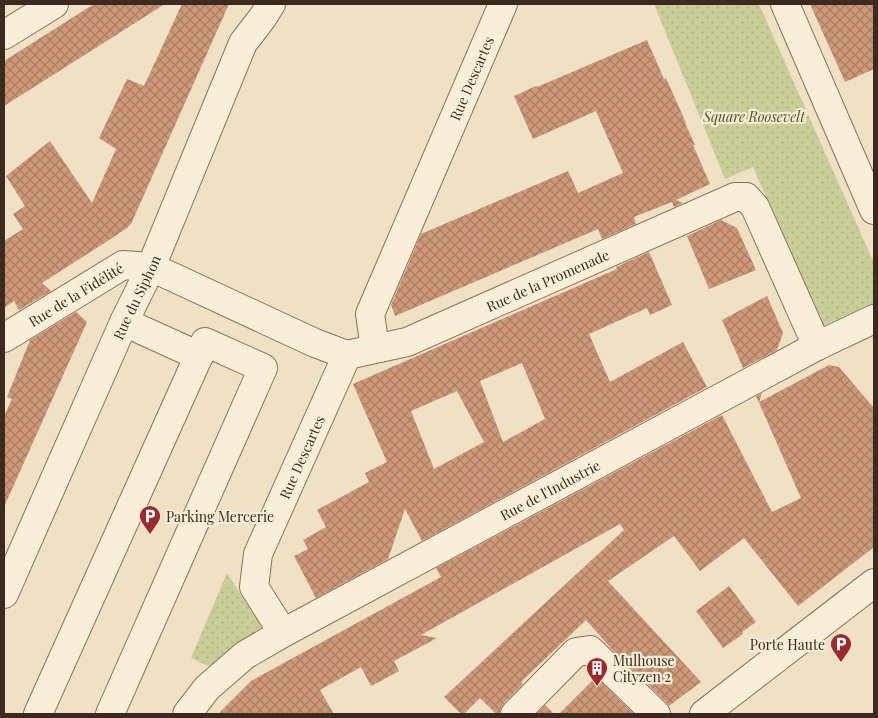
<svg xmlns="http://www.w3.org/2000/svg" width="878" height="718" font-family="'Playfair Display',serif">
	<style>
		.park { fill: url(#park-dots) }
		.building { fill: url(#building-cross-hatch); fill-rule: evenodd }
		.lines { fill: none; stroke-linecap: round; stroke-linejoin: round }
		.minor-casing { stroke: #8a725a; stroke-width: 30 }
		.minor { stroke: #faeed8; stroke-width: 28 }
		.labels { text-anchor: middle; dominant-baseline: central; stroke-width: 4.5; stroke-linejoin: round; paint-order: stroke }
		.street-label { font-size: 14px; fill: #3a2b1e; stroke: #f6ebd4 }
		.park-label { font-size: 14px; font-style: italic; fill: #4c5724; stroke: #f6ebd4 }
		.poi-label { font-size: 14px; fill: #3a2b1e; stroke: #f6ebd4; text-anchor: start }
	</style>
	<defs>
		<pattern id="park-dots" width="8" height="8" patternUnits="userSpaceOnUse" patternTransform="scale(1.25)"><rect width="8" height="8" fill="#c9ce98"/><path d="M2 2h.1M6 6h.1" fill="none" stroke="#adb183" stroke-width="1.8" stroke-linecap="round"/></pattern>
		<pattern id="building-cross-hatch" width="8" height="8" patternUnits="userSpaceOnUse" patternTransform="scale(1.25)"><rect width="8" height="8" fill="#ce9979"/><path d="M0 0l8 8M0 8l8-8" fill="none" stroke="#a87d63"/></pattern>
	</defs>
	<rect width="100%" height="100%" fill="#efe1c4"/>
	<path class="park" d="M654,4H759L874,263V303L823,326L753,167L725,179Z
		M227,573L264,631L210,667L191,658Z"/>
	<path class="building" d="M94,4H165L4,106V61Z
		M182,4H229L131,224L127,228L106,242L42,283L51,291L19,310L14,301L4,308V241L23,229L13,214L25,206L6,176L50,141L92,203L116,149L99,138L127,79L144,86Z
		M810,4H874V69L845,82Z
		M647,40L664,79L666,78L686,123H685L695,145H693L710,184L676,200L683,203L674,207L672,202L634,217L636,224L602,239L598,229L395,316L391,305L421,234L568,171L578,193L623,173L596,111L533,139L514,96L536,86L537,87Z
		M721,220L737,228L756,270L709,289L687,236Z
		M649,252L672,305L650,315L647,308L589,334L610,382L683,342L707,387L422,541L405,509L388,559L316,598L294,556L308,549L303,540L326,527L317,510L369,482L365,473L387,462L353,384L617,269L616,267ZM522,363L545,419L503,442L480,381ZM457,391L484,442L434,469L411,411Z
		M767,296L783,333L777,350L743,368L722,320Z
		M76,312L87,322L4,507V416L12,399L7,397L30,340Z
		M829,365L839,367L874,408V547L798,606L744,538L700,571L674,536L608,581L701,682L669,706L667,703L616,654L586,620L521,682L523,684L504,703L500,710V714H496L480,698L464,714H461L444,697L624,530L620,524L421,635L437,638L394,661L399,671L390,676L371,686L361,667L320,690L334,714H218L251,681L441,577L436,568L722,415L772,512L801,498L756,396L762,393L759,402Z
		M729,586L756,622L742,632L743,634L723,648L696,611Z
		M596,677L634,714H559Z
		M545,705L554,714H537Z"/>
	<g class="lines">
		<g class="minor-casing">
			<g id="minor">
				<path d="M785,4L874,210"/>
				<path d="M4,35L54,4"/>
				<path d="M124,322L199,356"/>
				<path id="s1" d="M4,338L123,265L151,267L315,343L347,355"/>
				<path id="s2" d="M375,348L370,314L503,4"/>
				<path id="s3" d="M347,355L407,342L735,197H746L755,207L817,346"/>
				<path id="s4" d="M4,594L124,322L151,267L243,43L263,17L271,4"/>
				<path id="s5" d="M283,633L254,587L258,554L347,355"/>
				<path d="M38,714L205,342L263,368L110,714"/>
				<path id="s6" d="M187,714L207,688L245,655L283,633L817,346L874,319"/>
				<path d="M515,714L576,652L590,650L656,714"/>
				<path d="M704,714L874,583"/>
			</g>
		</g>
		<use href="#minor" class="minor"/>
	</g>
	<defs>
		<g id="parking-pin" transform="scale(1.125)"><path d="M0 17L-7.5 6A9.5 9.5 0 1 1 7.5 6Z" fill="#9b292d" stroke="#f6ebd4"/><path d="M-3.5-5.5H1a3.5 3.5 0 0 1 0 7H-1V5.5H-3.5ZM-1-3.4V-.6H.8a1.4 1.4 0 0 0 0-2.8Z" fill="#fff"/></g>
		<g id="building-pin" transform="scale(1.125)"><path d="M0 17L-7.5 6A9.5 9.5 0 1 1 7.5 6Z" fill="#9b292d" stroke="#f6ebd4"/><path d="M-4-6H4V6H1V3H-1V6H-4ZM-2.5-4.3h1.7v1.8h-1.7ZM.8-4.3h1.7v1.8H.8ZM-2.5-1h1.7V.8h-1.7ZM.8-1h1.7V.8H.8Z" fill="#fff"/></g>
	</defs>
	<g fill-rule="evenodd">
		<use href="#parking-pin" x="150" y="516"/>
		<use href="#parking-pin" x="841" y="644"/>
		<use href="#building-pin" x="597" y="668"/>
	</g>
	<g class="labels">
		<g class="street-label">
			<text stroke="none"><textPath href="#s2" startOffset="291">Rue Descartes</textPath></text>
			<text stroke="none"><textPath href="#s3" startOffset="215">Rue de la Promenade</textPath></text>
			<text stroke="none"><textPath href="#s1" startOffset="84">Rue de la Fidélité</textPath></text>
			<text stroke="none"><textPath href="#s4" startOffset="325">Rue du Siphon</textPath></text>
			<text stroke="none"><textPath href="#s5" startOffset="194">Rue Descartes</textPath></text>
			<text stroke="none"><textPath href="#s6" startOffset="430">Rue de l'Industrie</textPath></text>
		</g>
		<g class="park-label">
			<text x="754" y="116">Square Roosevelt</text>
		</g>
		<g class="poi-label">
			<text x="166" y="516">Parking Mercerie</text>
			<text x="825" y="644" text-anchor="end">Porte Haute</text>
			<text x="613" y="660">Mulhouse<tspan x="613" dy="16">Cityzen 2</tspan></text>
		</g>
	</g>
	<rect width="878" height="718" fill="none" stroke="#3a2b1e" stroke-width="10"/>
</svg>
